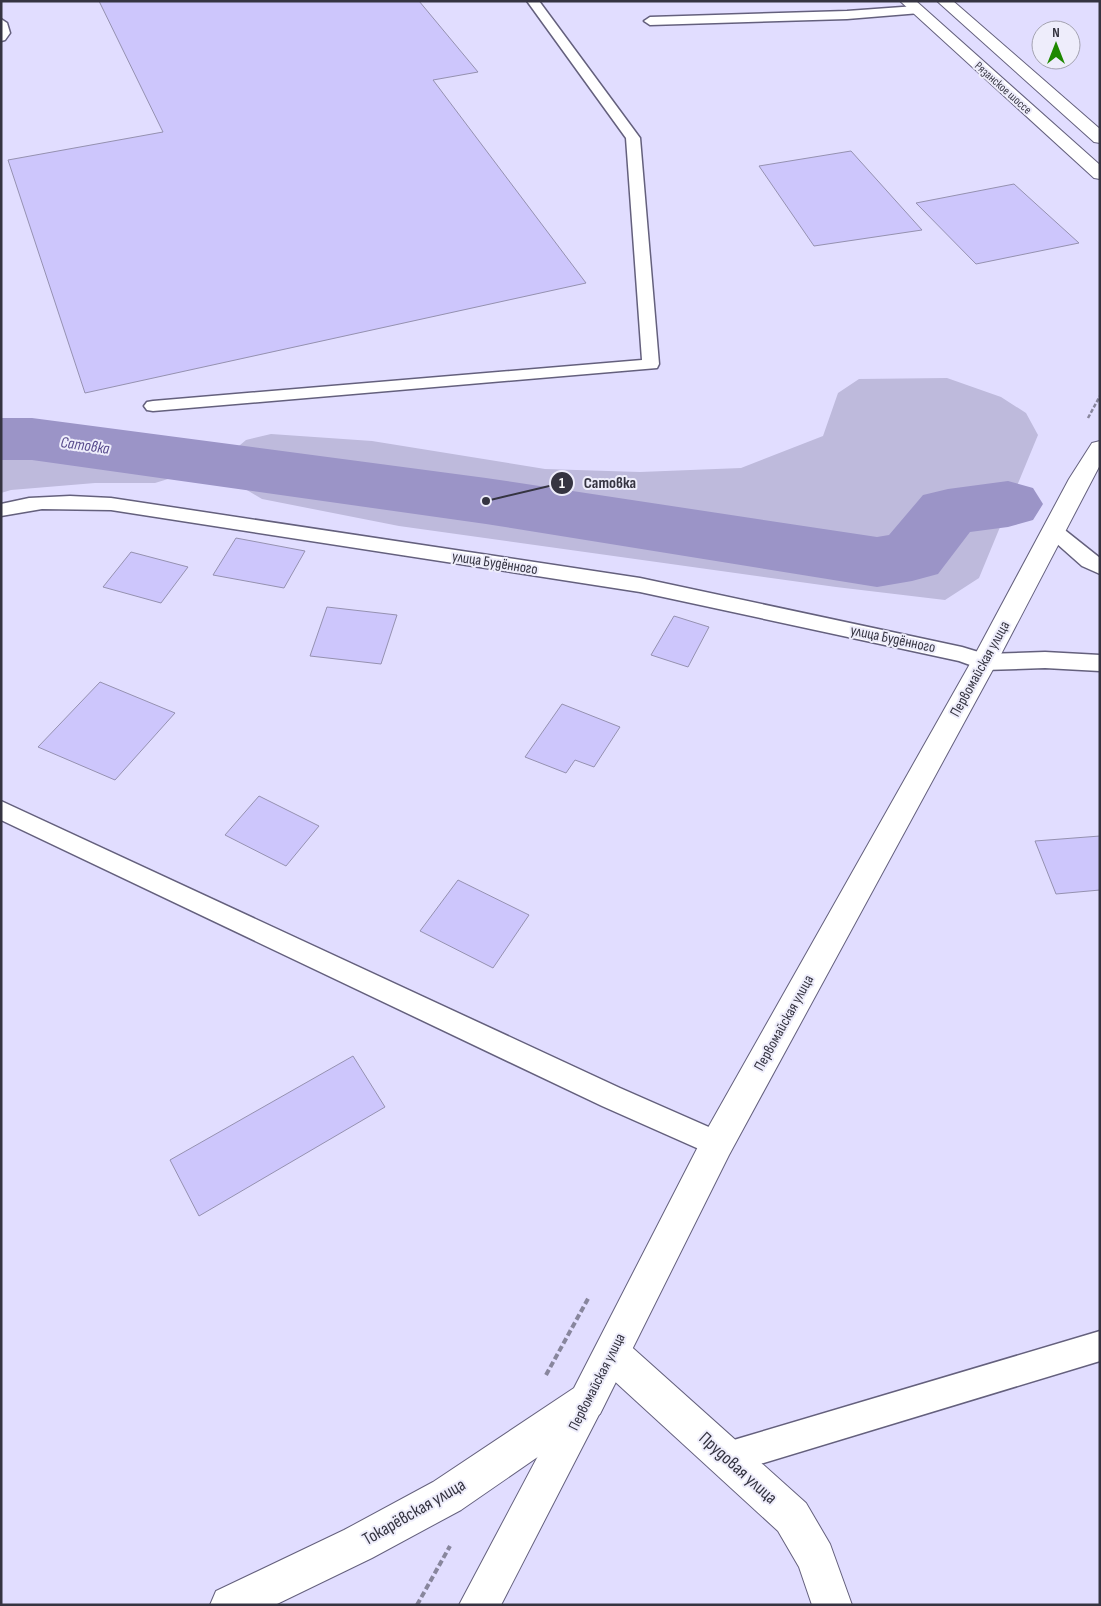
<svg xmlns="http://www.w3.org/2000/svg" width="1101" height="1606" font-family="'Sofia Sans Condensed',sans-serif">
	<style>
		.green { fill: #bebadc }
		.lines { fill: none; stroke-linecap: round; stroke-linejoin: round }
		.river { fill: #9b94c7; fill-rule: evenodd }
		.building { fill: #cdc6fc; stroke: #9591b0 }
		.lane-casing { stroke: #64607d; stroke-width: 3 }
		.street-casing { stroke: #64607d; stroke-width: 2 }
		.secondary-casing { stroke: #64607d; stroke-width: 2 }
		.primary-casing { stroke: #64607d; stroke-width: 2 }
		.path-far1 { stroke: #88869d; stroke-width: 2.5; stroke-dasharray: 4 2; stroke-linecap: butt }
		.path { stroke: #88869d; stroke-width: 4; stroke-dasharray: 6 3; stroke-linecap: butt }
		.lane { fill: #fff; fill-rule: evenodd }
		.street { fill: #fff; fill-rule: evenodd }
		.secondary { fill: #fff; fill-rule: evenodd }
		.primary { fill: #fff; fill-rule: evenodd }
		.labels { text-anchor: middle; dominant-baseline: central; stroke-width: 4; stroke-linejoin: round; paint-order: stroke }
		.far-street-label { font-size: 12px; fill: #353441; stroke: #eeedfb }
		.street-label { font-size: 15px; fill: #353441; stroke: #eeedfb }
		.water-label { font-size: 16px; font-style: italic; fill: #574a8c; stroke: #eeedfb }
		.near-street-label { font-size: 18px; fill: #353441; stroke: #eeedfb }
		.leader { fill: none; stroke: #353441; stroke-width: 2 }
		.callout-dot { fill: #353441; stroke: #eeedfb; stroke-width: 2 }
		.mark-label { font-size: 15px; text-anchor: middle; font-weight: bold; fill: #fff }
		.callout-label { font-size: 16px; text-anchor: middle; font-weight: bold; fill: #353441; stroke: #eeedfb; stroke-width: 4; stroke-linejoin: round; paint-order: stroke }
	</style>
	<rect width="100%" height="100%" fill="#e1ddff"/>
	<path class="green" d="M947,378L1001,397L1026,413L1038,435L979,578L945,600L836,587L399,526L262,499L227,478L233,451L246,440L271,434L372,441L545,469L640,472L741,468L823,436L838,393L859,379Z
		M1,427C64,435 127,435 189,451L181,475L155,483H95L11,490L1,493Z"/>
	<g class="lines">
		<path class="river" d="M1,418H32L486,478L877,537L889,535L923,495L948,489L1008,481L1033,488L1043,504L1033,520L1008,527L970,532L938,574L912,581L877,587L486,524L32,460H1Z"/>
	</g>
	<path class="building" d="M99,1H419L478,72L433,80L586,283L85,393L8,160L163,132Z
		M851,151L922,230L814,246L759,166Z
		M1014,184L1079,243L976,264L916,203Z
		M236,538L305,551L284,588L213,575Z
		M131,552L188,567L161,603L103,587Z
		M327,607L397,615L381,664L310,656Z
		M674,616L709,627L688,667L651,655Z
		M100,682L175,713L115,780L38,747Z
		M562,704L620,727L594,767L575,760L566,773L525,757Z
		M259,796L319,826L286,866L225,835Z
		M1100,836V890L1056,894L1035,841Z
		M458,880L529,915L493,968L420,931Z
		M353,1056L385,1107L199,1216L170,1160Z"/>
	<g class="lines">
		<g class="lane-casing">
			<path id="lane" d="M527,1H539L640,138L659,364L657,368L153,411L147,410L144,406L147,402L153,401L642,360L626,138Z
				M916,6L920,7L922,10L920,13L847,19L650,25L644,21L650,17L847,11Z
				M1,19L7,23L10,33L5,40L1,41Z
				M70,496L111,498L640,578L962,647L985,654L1045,652L1100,655V671L1045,668L984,670L959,661L640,592L111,510L42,509L1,516V504L29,498Z
				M1054,525L1061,527L1100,558V574L1082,566L1047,535L1045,531L1047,527Z
				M1,801L620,1088L727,1135L730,1144L727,1153L717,1157L602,1106L1,820Z
				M1100,1331V1361L727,1474L716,1469L711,1458L716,1447L727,1442Z"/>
		</g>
		<g class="street-casing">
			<path id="street" d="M612,1336L625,1341L806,1503L830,1544L852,1605H812L799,1567L778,1531L599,1367L594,1354L599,1341Z
				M586,1384L599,1390L605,1403L501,1605H459L573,1390Z"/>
		</g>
		<g class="secondary-casing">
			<path id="secondary" d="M1100,441V465L997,662L729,1155L600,1414L461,1510L372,1558L275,1605H210L216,1591L344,1530L433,1482L574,1388L705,1133L971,662L1069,479L1092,443Z"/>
		</g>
		<g class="primary-casing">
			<path id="primary" d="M900,1H916L1100,165V179L1094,178Z
				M937,1H953L1100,129V143L1094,142Z"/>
		</g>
		<path class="path-far1" d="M1088,418L1100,396"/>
		<path class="path" d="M546,1375L589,1297
			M417,1605L450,1546"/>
		<use href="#lane" class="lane"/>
		<use href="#street" class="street"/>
		<use href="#secondary" class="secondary"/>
		<use href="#primary" class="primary"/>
	</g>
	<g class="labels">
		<g class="far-street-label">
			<text transform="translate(1003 88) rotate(42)">Рязанское шоссе</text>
		</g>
		<g class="street-label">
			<text transform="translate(495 563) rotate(9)">улица Будённого</text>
			<text transform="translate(893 639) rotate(12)">улица Будённого</text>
			<text transform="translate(980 669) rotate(-61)">Первомайская улица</text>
			<text transform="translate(784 1023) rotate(-61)">Первомайская улица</text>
			<text transform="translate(597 1382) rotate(-63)">Первомайская улица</text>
		</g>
		<g class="water-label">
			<text transform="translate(85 446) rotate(8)">Сатовка</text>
		</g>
		<g class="near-street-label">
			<text transform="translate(738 1468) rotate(42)">Прудовая улица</text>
			<text transform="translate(414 1512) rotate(-30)">Токарёвская улица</text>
		</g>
	</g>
	<path class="leader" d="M486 501L562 483"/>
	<g class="callout-dot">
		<circle cx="486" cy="501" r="5"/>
		<circle cx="562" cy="483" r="12"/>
	</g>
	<g class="mark-label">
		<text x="562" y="488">1</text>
	</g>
	<g class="callout-label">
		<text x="610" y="488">Сатовка</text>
	</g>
	<rect width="1101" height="1606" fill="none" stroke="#353441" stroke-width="5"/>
	<g transform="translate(1056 45)"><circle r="24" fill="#eeedfb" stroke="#a4a3b1"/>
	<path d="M0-4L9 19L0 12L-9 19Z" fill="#1e8800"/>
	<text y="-8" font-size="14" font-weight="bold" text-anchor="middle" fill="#353441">N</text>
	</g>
</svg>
